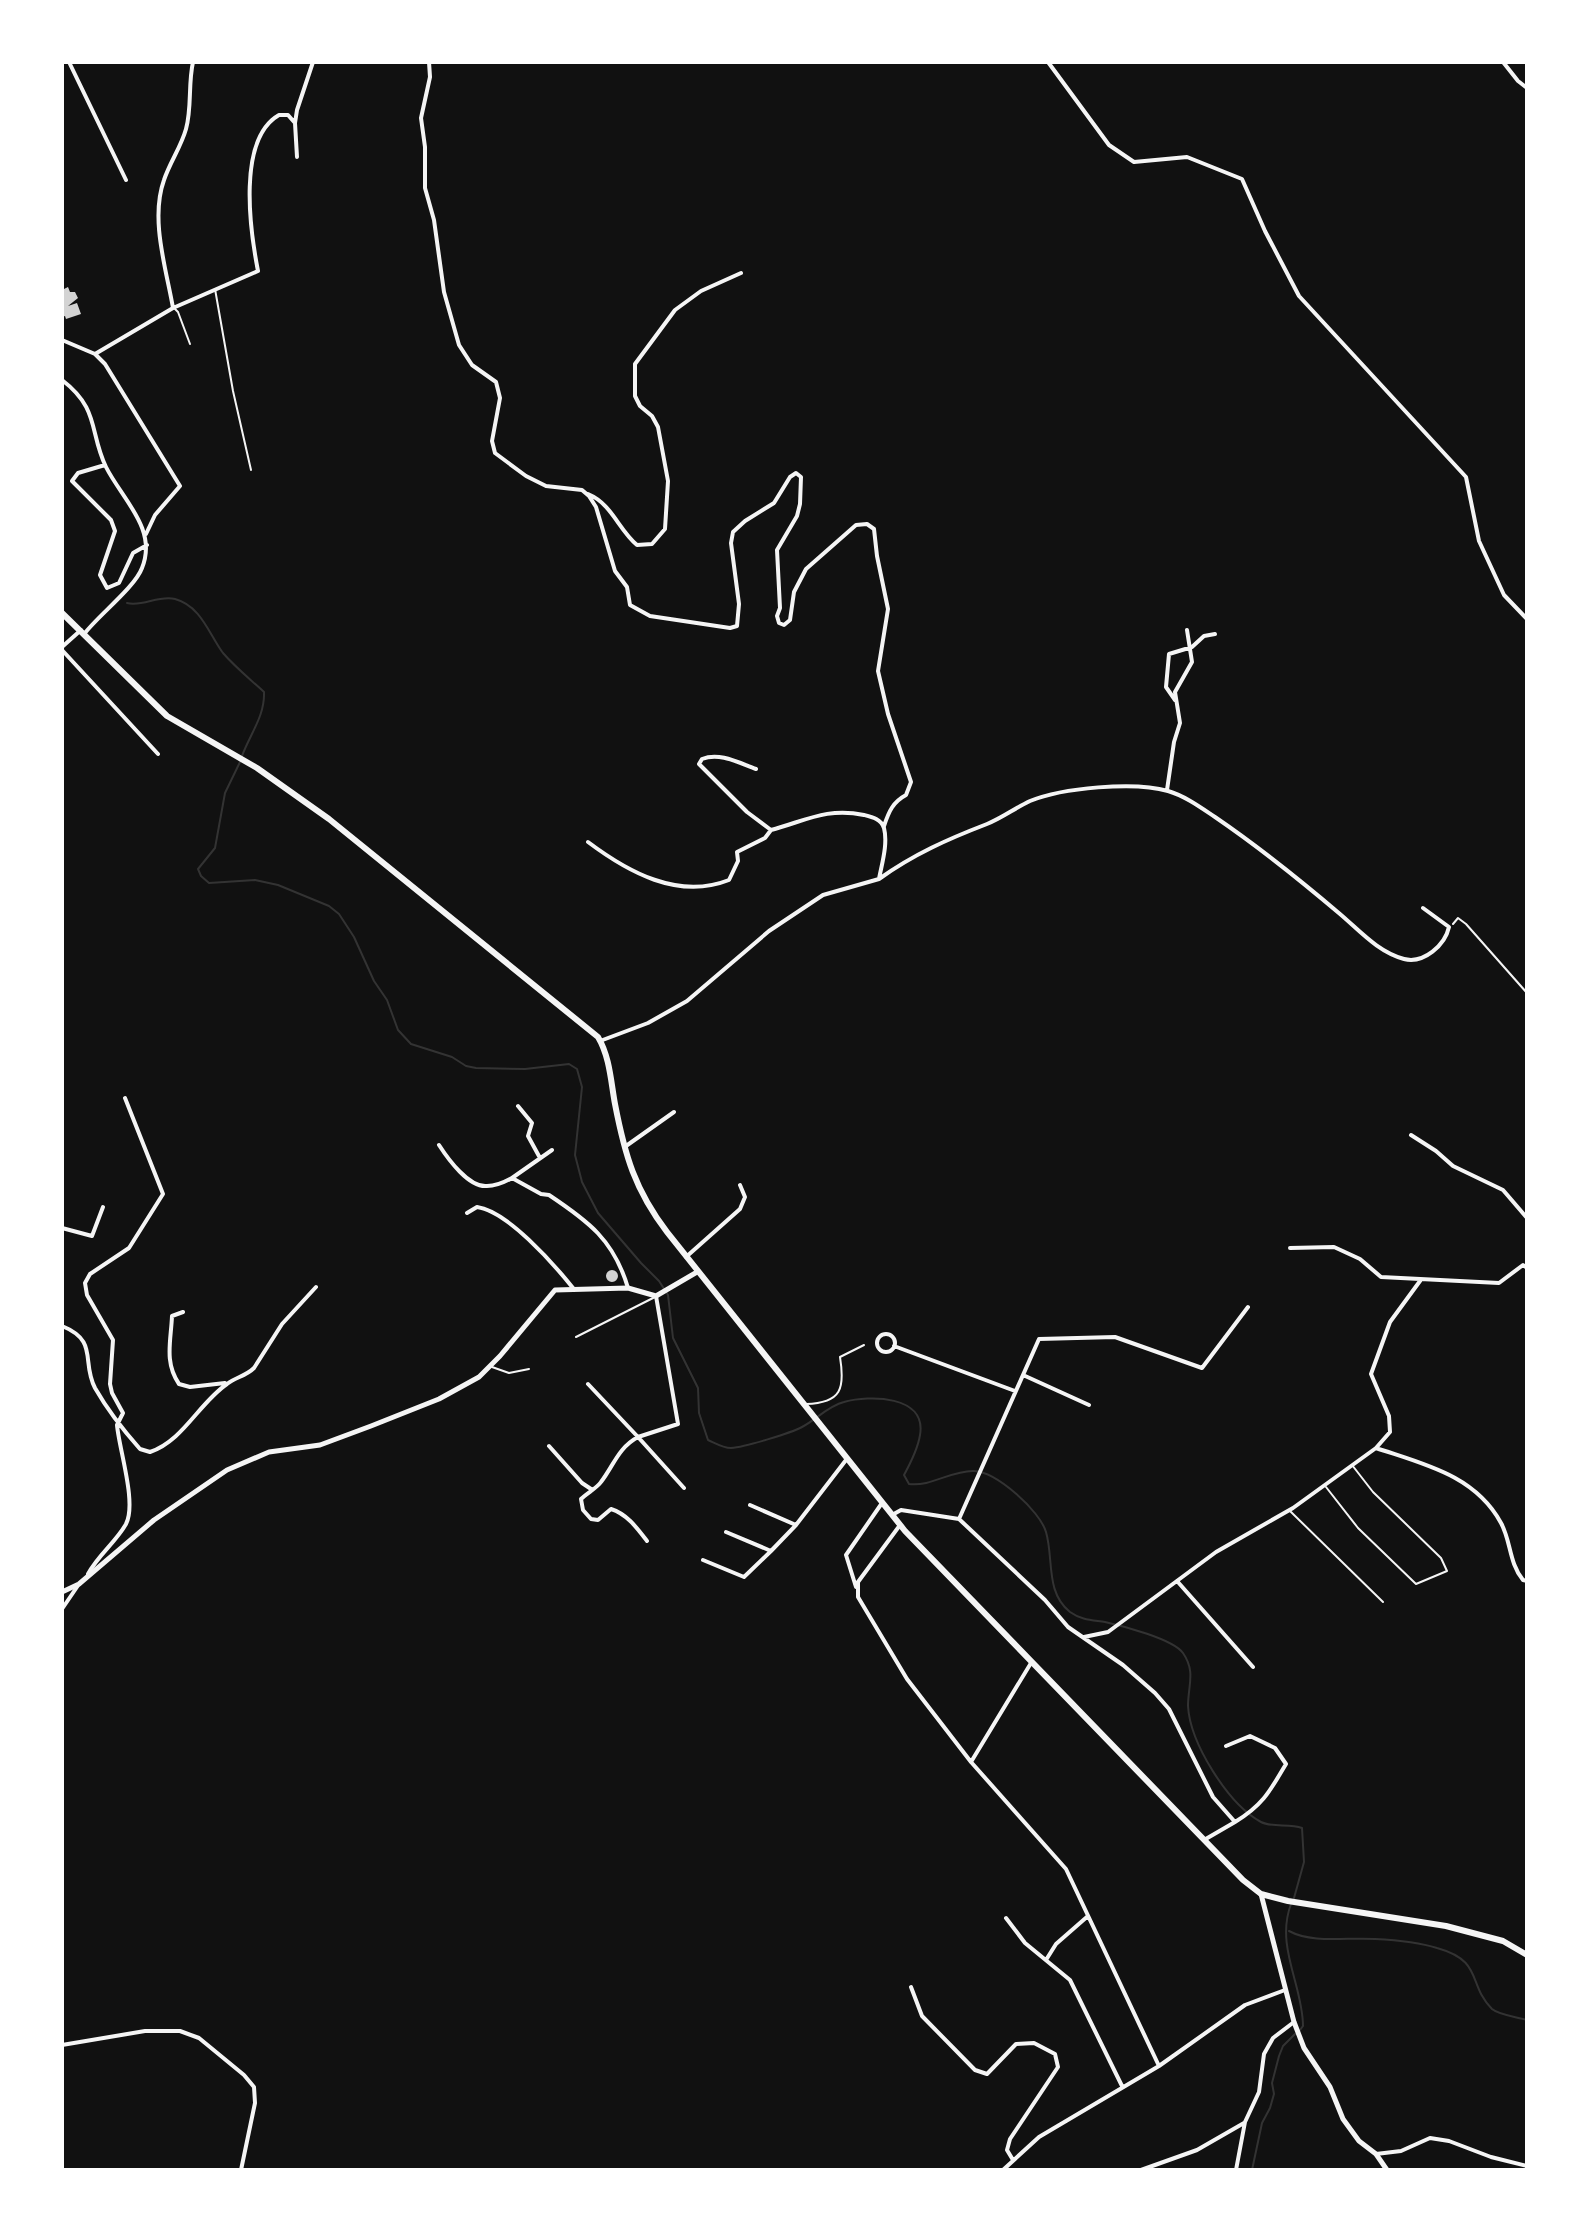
<svg xmlns="http://www.w3.org/2000/svg" width="1589" height="2232" font-family="'Archivo Narrow',sans-serif">
	<style>
		.lines { fill: none; stroke-linecap: round; stroke-linejoin: round }
		.stream { stroke: #333; stroke-width: 2 }
		.building { fill: #d3d3d3 }
		.path { stroke: #f5f5f5; stroke-width: 2 }
		.service { stroke: #f5f5f5; stroke-width: 2 }
		.minor { stroke: #f5f5f5; stroke-width: 4 }
		.tertiary { stroke: #f5f5f5; stroke-width: 5 }
		.secondary { stroke: #f5f5f5; stroke-width: 6 }
	</style>
	<rect width="100%" height="100%" fill="#111"/>
	<g class="lines">
		<path class="stream" d="M127,603C143,607 158,595 175,599C201,606 209,634 223,653C235,667 250,679 264,692C265,716 250,734 242,756
			M240,762L225,793L215,848L198,869L201,876L209,883L255,880L278,885L329,906L339,914L354,937L374,981L387,1000L398,1030L411,1044L452,1057L466,1066L476,1068L525,1069L569,1064L577,1069L582,1087L575,1155L582,1182L598,1213L641,1263L659,1281L668,1295L673,1338L698,1388L699,1413L708,1440C715,1443 723,1448 731,1448C745,1447 791,1433 802,1427C817,1419 828,1406 844,1402C869,1395 927,1395 920,1435C918,1448 910,1464 904,1475L909,1484C931,1487 952,1470 974,1471C997,1472 1040,1511 1046,1532C1054,1559 1045,1592 1070,1612C1081,1620 1093,1620 1105,1622C1123,1626 1173,1639 1183,1653C1196,1672 1188,1685 1188,1706C1190,1743 1228,1804 1261,1822C1272,1828 1290,1823 1302,1828L1304,1862L1294,1898
			M1291,1904C1275,1946 1303,1986 1303,2026L1300,2030
			M1289,1931C1313,1944 1347,1937 1375,1939C1394,1940 1418,1942 1437,1948C1484,1961 1467,1984 1492,2009C1499,2015 1517,2017 1527,2020
			M1252,2170L1262,2123L1270,2108L1274,2094L1272,2083L1279,2056L1283,2046L1295,2034"/>
	</g>
	<path class="building" d="M68,287L70,292H75L78,298L68,306L77,303L81,314L66,319L65,316L62,317V290Z
		M606 1276a6 6 0 1 1 12 0a6 6 0 1 1-12 0Z"/>
	<g class="lines">
		<path class="path" d="M1453,924L1458,918L1466,924L1527,993"/>
		<path class="service" d="M215,289L233,391L251,470
			M174,308L178,312L190,344
			M576,1337L655,1297
			M492,1367L509,1373L529,1369
			M806,1404C842,1403 845,1388 840,1357L864,1345
			M1326,1487L1358,1528L1416,1584L1447,1571L1441,1558L1373,1492L1352,1465
			M1290,1511L1383,1602"/>
		<path class="minor" d="M69,62L126,180
			M429,62L430,77L421,118L425,147V188L434,220L444,292L459,345L472,365L496,382L500,398L492,441L495,453L526,476L546,486L582,490L589,496L596,507L615,571L627,587L630,605L650,616L730,628L737,626L739,604L731,543L733,532L745,521L774,503L790,477L796,473L801,477L800,504L797,516L777,550L780,608L777,616L779,623L784,625L790,620L794,592L806,569L856,525L867,524L874,529L877,556L888,609L878,671L888,714L911,782L906,795C893,802 889,811 884,826
			M1048,62L1109,145L1134,162L1187,157L1242,179L1265,231L1299,296L1466,477L1479,541L1504,595L1527,619
			M1503,62L1518,81L1527,88
			M295,123L297,110L313,62
			M62,192V196
			M173,308C166,268 150,219 164,180C170,162 181,147 186,129C192,108 188,84 193,62
			M62,340L95,354L105,364L180,486L155,515L146,534
			M95,354L173,308L258,271C250,230 237,139 279,115H288L295,123L297,157
			M62,380C100,409 89,432 106,467C122,499 158,529 142,568C135,587 99,615 85,633
			M105,465L78,473L72,481L111,520L115,531L100,575L107,588L119,583L133,553L147,545
			M588,494C612,504 618,529 637,545L652,544L665,529L668,481L658,427L652,416L640,406L635,396V364L675,310L701,291L741,273
			M62,647L81,630
			M62,650L158,754
			M1175,700L1166,687L1169,654L1192,647L1204,636L1215,634
			M1167,790L1174,742L1180,723L1175,692L1192,662L1187,630
			M588,842C628,872 678,900 729,880L738,861L737,852L765,838L771,830
			M879,879C914,854 948,839 987,824C1002,818 1015,808 1030,801C1062,788 1134,781 1168,791C1185,796 1200,807 1215,817C1259,847 1300,880 1340,914C1360,931 1378,952 1404,959C1424,964 1445,945 1449,927L1423,908
			M600,1041L648,1023L687,1001L769,931L823,895L879,879C882,863 888,844 884,828C881,819 872,817 864,815C827,807 805,821 771,830L747,812L699,764L702,759C720,752 739,763 756,769
			M518,1106L532,1123L528,1136L540,1158
			M1411,1135L1436,1151L1453,1166L1503,1190L1527,1218
			M439,1145C448,1159 469,1188 487,1186C496,1186 505,1182 512,1178L541,1194L549,1195C588,1221 614,1240 628,1288
			M626,1146L674,1112
			M512,1178L552,1150
			M467,1213L477,1207C507,1211 553,1263 573,1288
			M62,1228L92,1236L103,1207
			M1290,1248L1334,1247L1360,1259L1381,1277L1499,1283L1523,1265L1527,1268
			M686,1257L740,1209L745,1197L740,1185
			M183,1312L172,1316C171,1341 164,1362 179,1384L190,1387L225,1383
			M62,1326C99,1341 81,1361 95,1388C107,1409 124,1431 140,1449L150,1452C183,1441 199,1403 227,1384C236,1377 246,1376 254,1368L282,1324L316,1287
			M877 1343a9 9 0 1 1 18 0a9 9 0 1 1-18 0Z
			M894,1346L1015,1391
			M1023,1375L1089,1405
			M588,1384L638,1437L678,1424L656,1296
			M549,1446L582,1483L591,1489
			M1376,1448L1390,1432L1389,1416L1371,1374L1390,1322L1420,1281
			M750,1505L796,1525L846,1460
			M892,1515L901,1510L959,1519L1045,1600L1068,1627L1123,1665L1155,1693L1169,1709L1213,1797L1235,1822L1204,1840
			M959,1519L1039,1339L1115,1337L1202,1368L1248,1307
			M900,1525L858,1582V1597L907,1679L971,1762
			M726,1532L771,1551L796,1525
			M647,1541C637,1528 627,1514 611,1509L598,1520L591,1519L583,1510L581,1499C587,1493 597,1488 601,1482C614,1465 618,1448 638,1437L684,1488
			M703,1560L744,1577L771,1551
			M88,1574C98,1555 116,1542 126,1524C137,1503 119,1449 117,1425L123,1413L112,1393L110,1384L113,1340L87,1295L85,1283L90,1274L129,1248L163,1194L125,1098
			M1177,1581L1253,1667
			M856,1587L846,1555L882,1503
			M62,1609L79,1584
			M1084,1637L1108,1632L1216,1552L1293,1508L1376,1448C1423,1464 1475,1475 1501,1523C1511,1541 1509,1563 1523,1580L1527,1581
			M1031,1663L971,1762L1066,1869L1159,2066
			M1226,1746L1250,1736L1275,1748L1286,1764C1270,1791 1263,1805 1235,1822
			M1006,1918L1025,1943L1070,1980L1122,2086
			M1046,1960L1056,1944L1088,1916
			M911,1987L922,2016L975,2070L987,2074L1016,2044L1034,2043L1055,2054L1058,2067L1010,2139L1007,2150L1013,2160
			M62,2045L145,2031H180L199,2038L244,2075L254,2087L255,2103L241,2170
			M1376,2154L1401,2151L1430,2138L1449,2141L1491,2157L1527,2166
			M1003,2170L1039,2137L1159,2066L1245,2005L1285,1990
			M1141,2170L1197,2150L1244,2123
			M1236,2170L1245,2122L1259,2092L1264,2054L1273,2038L1294,2022"/>
		<path class="tertiary" d="M62,1592L79,1584L154,1520L227,1470L269,1452L320,1445L371,1426L439,1399L479,1377L500,1356L555,1290L628,1288L656,1296L697,1272
			M1261,1894L1294,2022L1304,2048L1330,2087L1343,2119L1359,2141L1376,2154L1387,2170"/>
		<path class="secondary" d="M62,613L167,716L257,768L329,819L598,1037C610,1057 611,1083 615,1104C625,1156 635,1190 667,1232L905,1531L1243,1880L1261,1894L1288,1901L1446,1926L1503,1941L1527,1955"/>
	</g>
	<rect width="1589" height="2232" fill="none" stroke="#ffffff" stroke-width="128"/>
</svg>
